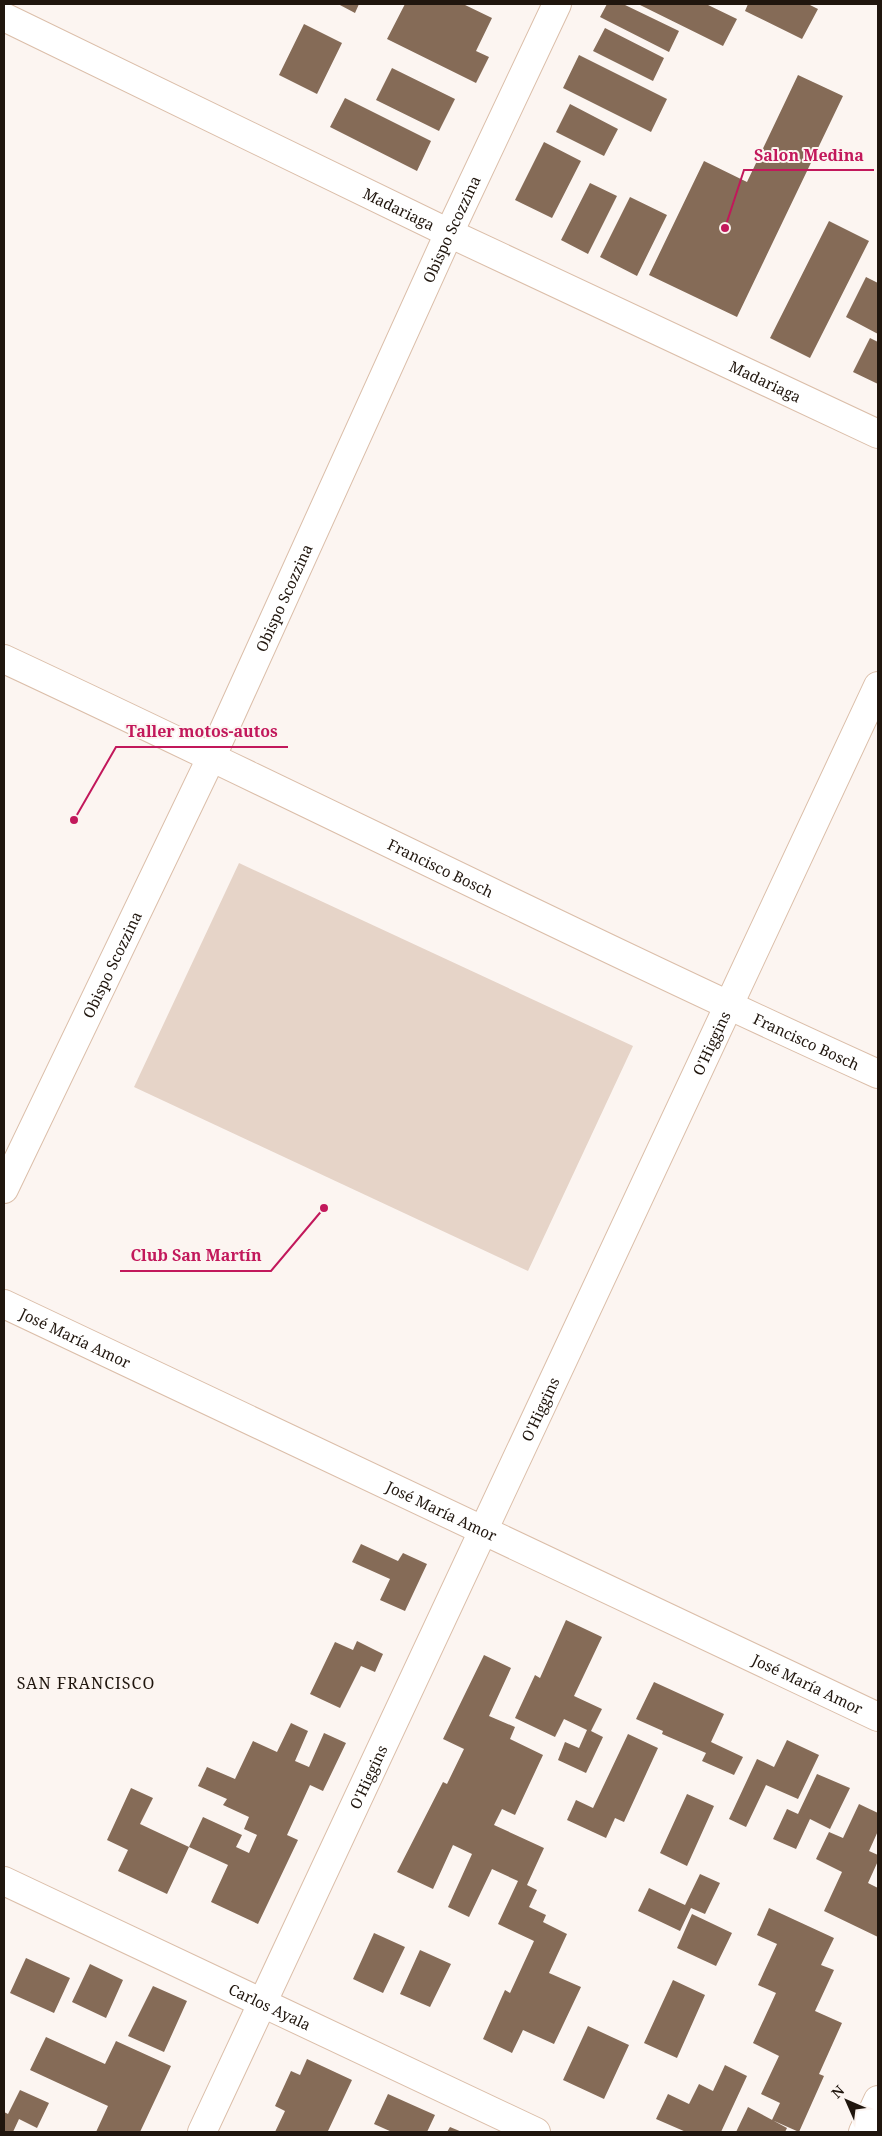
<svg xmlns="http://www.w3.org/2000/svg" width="882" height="2136" font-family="'Noto Serif',serif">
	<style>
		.green { fill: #e6d4c8 }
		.building { fill: #856b57 }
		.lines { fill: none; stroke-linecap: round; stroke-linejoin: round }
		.minor-casing { stroke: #dbbea9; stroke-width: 30 }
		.minor { stroke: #fff; stroke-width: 28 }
		.labels { text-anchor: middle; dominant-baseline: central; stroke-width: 4; stroke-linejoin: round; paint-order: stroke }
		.street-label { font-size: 15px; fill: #20160e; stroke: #fcf5f1 }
		.neighbourhood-label { font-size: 16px; letter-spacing: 1px; fill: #20160e; stroke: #fcf5f1 }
		.leader { fill: none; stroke: #c2185b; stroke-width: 2 }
		.callout-dot { fill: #c2185b; stroke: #fcf5f1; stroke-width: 2 }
		.callout-label { font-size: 16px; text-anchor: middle; font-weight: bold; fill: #c2185b; stroke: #fcf5f1; stroke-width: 4; stroke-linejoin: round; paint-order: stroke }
	</style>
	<rect width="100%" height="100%" fill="#fcf5f1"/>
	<path class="green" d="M239,863L633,1046L528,1271L134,1087Z"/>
	<path class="building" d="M338,4H359L355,13Z
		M405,4H463L492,18L476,51L489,57L476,83L387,39Z
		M607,4H623L679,31L669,52L600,17Z
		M638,4H706L737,19L723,46Z
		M748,4H808L818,9L802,39L745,11Z
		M304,24L342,43L317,94L279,75Z
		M605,28L664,58L653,81L593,51Z
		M579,55L667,99L651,132L563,88Z
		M392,68L455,99L439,131L376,100Z
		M798,75L843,96L737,317L649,275L704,161L747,182Z
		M345,98L431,141L417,171L330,127Z
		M570,104L618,129L604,156L556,132Z
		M544,142L581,161L552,218L515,200Z
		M590,183L617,196L588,254L561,240Z
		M630,197L667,215L637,276L600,257Z
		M829,221L869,241L810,358L770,338Z
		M866,277L878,283V334L846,317Z
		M870,338L878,342V384L853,372Z
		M361,1544L398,1561L403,1553L427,1564L405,1611L380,1600L390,1579L352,1562Z
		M566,1620L602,1637L574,1696L602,1709L591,1731L603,1737L586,1773L558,1760L565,1742L579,1748L587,1730L564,1719L555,1737L515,1718L535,1675L540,1678Z
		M357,1641L383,1654L375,1672L361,1666L340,1708L310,1694L335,1642L353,1650Z
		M484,1655L511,1668L489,1716L515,1727L510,1739L543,1755L515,1815L502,1809L494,1825L544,1848L527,1885L537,1890L529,1907L546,1915L543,1922L567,1934L549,1973L581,1987L554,2044L523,2030L512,2053L483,2039L505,1990L510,1993L534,1941L498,1924L518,1881L492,1869L469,1917L448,1907L472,1854L453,1845L433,1889L397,1872L443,1782L447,1784L464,1749L443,1739Z
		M654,1682L724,1714L711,1742L743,1757L734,1775L702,1761L706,1753L662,1734L663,1731L636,1719Z
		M291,1723L308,1731L295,1761L309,1767L324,1733L346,1743L323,1791L310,1785L287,1835L298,1840L258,1924L211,1902L228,1865L189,1847L203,1817L242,1835L236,1847L249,1853L257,1835L244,1829L249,1817L223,1805L227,1799L198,1786L207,1767L235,1779L253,1741L277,1752Z
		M628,1734L658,1748L624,1822L615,1818L606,1838L567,1820L576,1800L593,1808Z
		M787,1740L819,1755L798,1799L766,1785L746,1827L729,1819L757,1759L774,1767Z
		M817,1774L850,1788L830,1829L810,1819L796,1849L773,1839L787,1809L798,1814Z
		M131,1788L153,1798L140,1824L189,1847L167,1894L118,1871L128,1850L107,1840Z
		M687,1794L714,1806L687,1866L660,1853Z
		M859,1804L878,1813V1831L869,1851L878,1855V1861L868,1883L878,1888V1937L824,1911L842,1872L816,1859L829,1832L843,1838Z
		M700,1874L720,1883L705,1914L691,1908L680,1931L638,1911L649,1888L685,1905Z
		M769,1908L834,1938L821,1965L834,1970L815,2011L842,2023L819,2074L824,2076L799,2132L772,2120L780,2103L761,2094L779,2056L753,2043L776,1993L758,1985L777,1944L757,1935Z
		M692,1914L732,1933L716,1966L677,1948Z
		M374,1933L405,1947L383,1993L353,1979Z
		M420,1950L451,1964L430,2007L400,1994Z
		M26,1958L70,1978L54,2013L10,1993Z
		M90,1964L123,1980L106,2018L72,2002Z
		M673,1980L705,1995L677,2058L644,2043Z
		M153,1986L187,2001L164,2052L128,2036Z
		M588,2026L629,2045L604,2099L563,2080Z
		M46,2037L105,2064L116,2041L171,2066L140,2132H96L108,2106L30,2070Z
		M307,2059L352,2080L328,2131L332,2132H275L285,2111L275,2106L291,2071L300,2075Z
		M725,2065L747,2076L721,2132H686L656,2119L668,2094L689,2104L699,2084L713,2091Z
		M20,2090L49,2103L37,2128L19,2119L13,2132H4V2112L8,2114Z
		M388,2094L435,2115L427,2132H392L374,2124Z
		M748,2107L787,2128L785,2132H736Z
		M450,2127L462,2132H447Z"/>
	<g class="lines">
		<g class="minor-casing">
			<g id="minor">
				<path id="s1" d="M4,17L449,233L878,434"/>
				<path id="s2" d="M4,659C296,795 584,941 878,1074"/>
				<path id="s3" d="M4,1189L212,756L449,233L557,4"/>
				<path id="s4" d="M4,1304L878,1717"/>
				<path id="s5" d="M4,1881L536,2132"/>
				<path id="s6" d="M202,2132L878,686"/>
				<path d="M863,2132L878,2100"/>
			</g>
		</g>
		<use href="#minor" class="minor"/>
	</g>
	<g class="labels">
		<g class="street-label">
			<text stroke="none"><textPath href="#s1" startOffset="439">Madariaga</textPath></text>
			<text stroke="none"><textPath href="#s3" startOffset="1059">Obispo Scozzina</textPath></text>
			<text stroke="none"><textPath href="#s1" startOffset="844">Madariaga</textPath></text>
			<text stroke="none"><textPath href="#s3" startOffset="654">Obispo Scozzina</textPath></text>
			<text stroke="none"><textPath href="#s2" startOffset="484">Francisco Bosch</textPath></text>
			<text stroke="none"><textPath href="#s3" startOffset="249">Obispo Scozzina</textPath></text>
			<text stroke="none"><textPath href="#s6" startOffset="1202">O'Higgins</textPath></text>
			<text stroke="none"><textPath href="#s2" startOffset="889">Francisco Bosch</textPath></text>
			<text stroke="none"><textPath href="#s4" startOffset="79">José María Amor</textPath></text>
			<text stroke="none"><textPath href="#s6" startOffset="798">O'Higgins</textPath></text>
			<text stroke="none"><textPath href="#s4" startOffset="484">José María Amor</textPath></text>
			<text stroke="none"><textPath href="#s4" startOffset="889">José María Amor</textPath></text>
			<text stroke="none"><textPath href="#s6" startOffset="392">O'Higgins</textPath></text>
			<text stroke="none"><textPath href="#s5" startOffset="294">Carlos Ayala</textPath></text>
		</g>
		<g class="neighbourhood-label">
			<text x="86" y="1683">SAN FRANCISCO</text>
		</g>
	</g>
	<path class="leader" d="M725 228L744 170H874M74 820L116 747H288M324 1208L271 1271H120"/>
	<g class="callout-dot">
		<circle cx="725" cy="228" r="5"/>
		<circle cx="74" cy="820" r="5"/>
		<circle cx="324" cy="1208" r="5"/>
	</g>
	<g class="callout-label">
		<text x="809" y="161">Salon Medina</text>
		<text x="202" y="737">Taller motos-autos</text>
		<text x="196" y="1261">Club San Martín</text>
	</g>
	<rect width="882" height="2136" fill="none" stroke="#20160e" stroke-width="10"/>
	<g transform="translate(847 2101) rotate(315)" stroke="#fcf5f1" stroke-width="4" paint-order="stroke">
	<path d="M0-4L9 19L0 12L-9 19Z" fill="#20160e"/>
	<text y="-8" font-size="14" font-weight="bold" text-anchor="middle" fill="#20160e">N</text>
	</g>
</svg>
